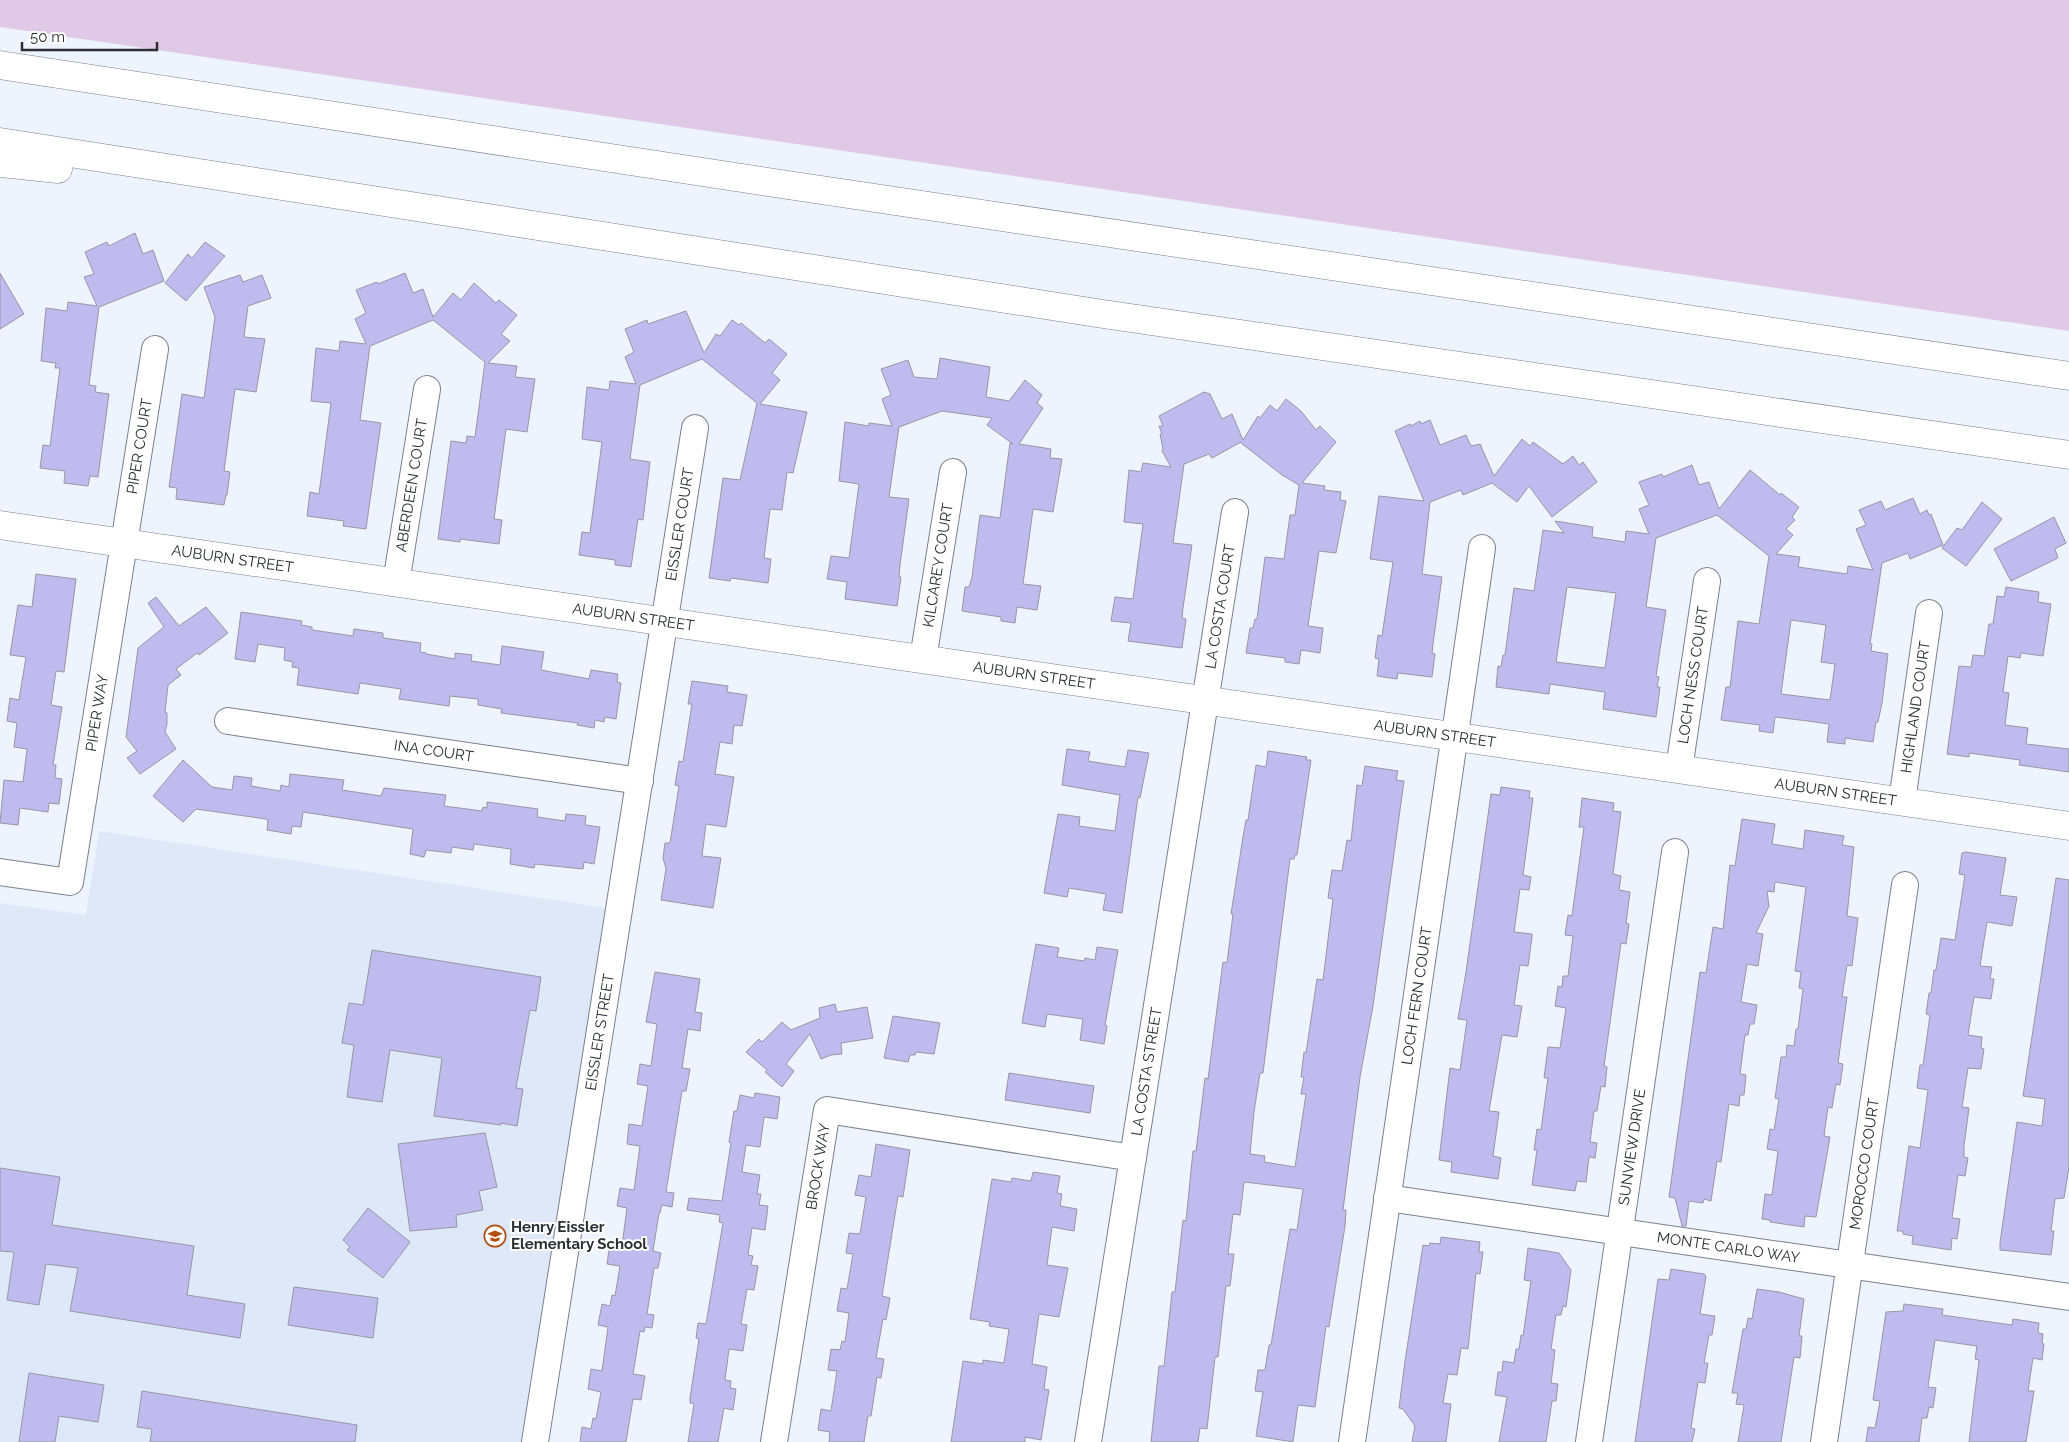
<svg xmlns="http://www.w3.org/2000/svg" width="2069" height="1442" font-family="Raleway,sans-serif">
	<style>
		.built { fill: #dee8f8 }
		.green { fill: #e0c9e7 }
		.building { fill: #bfbbee; stroke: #9796a4; fill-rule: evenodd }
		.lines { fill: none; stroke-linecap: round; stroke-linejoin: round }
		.minor-casing { stroke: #7a818d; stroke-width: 28 }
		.major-casing { stroke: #7a818d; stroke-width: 29 }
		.highway-casing { stroke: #7a818d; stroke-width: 29 }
		.minor { stroke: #fff; stroke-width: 26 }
		.major { stroke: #fff; stroke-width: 28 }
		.highway { stroke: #fff; stroke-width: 28 }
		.labels { text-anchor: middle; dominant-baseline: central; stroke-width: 4; stroke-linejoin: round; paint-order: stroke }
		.street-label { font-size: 15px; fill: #2b2e33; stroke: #fff }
		.poi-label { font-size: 15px; font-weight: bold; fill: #2b2e33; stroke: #fff; text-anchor: start }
	</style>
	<rect width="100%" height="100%" fill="#edf4fe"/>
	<path class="built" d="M99,831L607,908L521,1442H0V903L86,915Z"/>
	<path class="green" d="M0,0H2069V331L0,27Z"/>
	<path class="building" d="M135,233L143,254L153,250L164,281L99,307L89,385L96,386L95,392L109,394L98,477L90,476L88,486L64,483L65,471L40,468L43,445L50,446L60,368H55L56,363L41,361L46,308L67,311L68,302L97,306L84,277L94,274L85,252L107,242L109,246Z
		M205,242L225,256L186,301L165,283L188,254L192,258Z
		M0,273L24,314L0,329Z
		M405,273L413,293L423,289L433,317L453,293L461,300L474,283L496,303L499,300L517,315L501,334L510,341L488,363L517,366L515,377L535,379L527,432L506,429L494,519L502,520L499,544L460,539V542L438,539L451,441L466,443L467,436L475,437L485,362L433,320L370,346L360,420L381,423L366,529L343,526L344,521L307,516L310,492L319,494L331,403L311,401L316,348L339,351L340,341L366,344L355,319L366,313L356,290L377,282L378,284Z
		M240,275L243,282L262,275L271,298L248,306L244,337L265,339L256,392L235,389L224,471L230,472L227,495H226L224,505L176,499L177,488L169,487L182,394L204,398L215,317L204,287Z
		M686,311L704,353L716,334L720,336L732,320L739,325L741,323L765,343L769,339L787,354L772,373L780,380L760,404L807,412L793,473L787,472L782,510L770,509L764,558L771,559L768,583L731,578L730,581L709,578L723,478L740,480L757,403L702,359L640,385L630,459L650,462L643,520L638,519L631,567L615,565V560L579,555L582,532L590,533L602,442L582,439L587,387L609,390L610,381L636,384L625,357L634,352L625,329L647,320L648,324Z
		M940,358L990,367L986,397L1009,401L1025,380L1042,395L1037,403L1043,408L1019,444L1051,449L1050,458L1062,459L1053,512L1033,509L1023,584L1041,586L1037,610L1017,607L1015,623L1001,621V617L962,611L965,587H969L972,577L980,515L1000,518L1010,443L1013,444L987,425L992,418L942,411L899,427L889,497L909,499L900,565L899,577H901L897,606L845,599L847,582L827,579L831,556L849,558L859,484L839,481L845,422L869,426V423L892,426L882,399L891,395L881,369L908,360L914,377L937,379Z
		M1204,392L1210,394L1222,419L1232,414L1243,440L1258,416L1260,418L1270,405L1277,411L1286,399L1301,411L1316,430L1320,426L1336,442L1302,483L1325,486L1324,490L1341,492L1340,500L1346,501L1336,553L1319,551L1308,626L1323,628L1320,653L1301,650L1299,664L1285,662V658L1246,653L1250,628H1253L1255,619H1257L1265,557L1284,559L1290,515H1295L1299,485L1282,475L1241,443V442L1212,458L1209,454L1184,464L1173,543L1192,545L1183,608L1182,618L1186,619L1182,648L1128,641L1131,623L1111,621L1115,597L1133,599L1143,524L1124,522L1129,470L1141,472L1143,463L1171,467L1162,451L1163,449L1160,434H1162L1159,426H1163L1159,416Z
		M1430,420L1440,445L1466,435L1471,446L1480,444L1494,476L1522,439L1530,446L1533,442L1563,464L1573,456L1579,465L1583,462L1597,482L1552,517L1529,486L1517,502L1492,483L1463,495L1461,490L1430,502L1422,574L1442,577L1433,644L1432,653L1435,654L1432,677L1398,673L1397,679L1377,676L1379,659L1375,658L1378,635L1382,636L1393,562L1370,559L1379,496L1424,501L1395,431L1410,424L1411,426L1420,421L1421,424Z
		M1692,465L1699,485L1709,482L1719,509L1750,470L1780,495L1781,493L1799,507L1792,517L1795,520L1786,529L1793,535L1776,554L1800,557L1798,567L1847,574L1848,566L1873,570L1856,529L1866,525L1859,510L1881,501L1885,510L1913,498L1920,514L1927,510L1929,515L1931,514L1943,545L1910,559L1908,553L1882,563L1870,644H1872L1871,651L1888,654L1882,703L1878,722H1876L1873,742L1845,738V744L1827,742L1829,724L1808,721L1775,717L1773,733L1759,731L1760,725L1721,720L1726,687H1730L1738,621L1759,624L1769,556L1717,515L1656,538L1646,607L1666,610L1656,676L1659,677L1657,687H1660L1656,717L1603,709L1605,692L1550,684L1549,694L1496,687L1498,666L1501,667L1503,655H1505L1514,588L1534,591L1543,530L1564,533L1555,521L1593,527L1592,537L1625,542L1626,531L1649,534L1639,509L1649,505L1639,482L1662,474L1663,477ZM1567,587L1616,593L1605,668L1556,662ZM1791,620L1826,625L1821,662L1835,664L1830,700L1781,694Z
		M1982,502L2002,519L1966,566L1942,548L1957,528L1962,530Z
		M2054,517L2066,543L2055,549L2058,558L2011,581L1994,549Z
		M36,574L76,579L64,672L56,671L51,705L62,707L53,765H56L55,778L62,779L59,804L49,803L48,812L20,808L18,825L0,823L4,780L23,782L27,749L14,747L17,723L7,721L10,698L19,700L26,657L10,655L18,605L32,607Z
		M2006,587L2039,592L2038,602L2051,604L2043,656L2021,653L2020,658L2008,656L2003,692L2009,693L2005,725L2028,728L2026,744L2069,749V772L2019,765L2020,760L1969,753V757L1947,754L1959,666L1971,667L1973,655L1984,656L1989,624H1993L1997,596L2004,597Z
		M156,597L179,626L206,607L228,633L199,655L197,653L176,669L181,675L168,685L165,712L167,713V724L165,732L176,749L140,774L127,758L137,751L126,737L138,648L164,627L148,603Z
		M241,612L302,621L301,625L312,627V630L353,636L354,629L383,633V638L421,643L420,652L426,653V654L455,659V653L472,655L471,661L500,665L502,646L544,652L541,670L589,679L591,670L618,674L617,682L621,683L616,719L605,717L604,722L595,720L594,728L577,725L578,723L501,713L502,709L478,705V699L450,696L449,706L399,699L401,689L360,683L358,694L297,685L299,668L292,667L293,662L284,660L285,648L258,644L255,662L235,659Z
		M692,681L728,686L727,692L747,695L742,726L734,725L732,744L720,742L715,774L734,777L726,827L706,824L702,856L721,858L713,908L661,900L666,869L663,858L665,843H670L679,786L675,785L679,761L683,762L692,704H688Z
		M1067,749L1090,752L1088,761L1125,767L1128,750L1149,753L1140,798L1138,797L1122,913L1103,910L1106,894L1069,888L1067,897L1044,893L1058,814L1080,817L1079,826L1115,831L1120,795L1062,785Z
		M1268,751L1307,757L1306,760H1311L1297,855H1295L1294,859H1290L1263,1073H1260L1254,1112L1250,1154L1265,1156L1264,1162L1295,1167L1306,1094H1301L1304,1077H1301L1304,1052L1306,1053L1317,979L1323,980L1333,899L1328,898L1332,870L1342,871L1347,840L1351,841L1357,785L1362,786L1365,766L1398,771L1396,780L1404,781L1373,1006L1360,1077L1343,1210H1346L1345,1226L1329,1327L1326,1326L1315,1407L1298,1405L1293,1442L1256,1436L1263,1392L1255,1391L1258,1370H1265L1269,1345H1271L1290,1229L1297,1230L1303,1189L1244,1182L1240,1215L1233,1214L1228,1254H1234L1230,1286H1226L1218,1357H1215L1207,1429L1200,1428L1198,1442H1151L1159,1366H1164L1172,1292H1175L1183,1220L1186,1221L1193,1151H1196L1205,1078L1208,1079L1223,962L1227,963L1233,914H1231L1243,837L1246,820H1248L1256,765L1266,767Z
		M183,760L212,787L232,790L234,776L252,778L251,786L280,791L281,785L289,787L290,774L344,780L342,790L381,796L384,788L446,795L444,806L482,811L483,807L487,808V802L538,809L537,817L565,821L566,814L586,816L585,825L600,827L594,864L584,862L583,869L535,864L534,868L510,864L511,849L474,844L473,850L452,847L451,853L426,850L424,857L410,854L413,829L303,812L301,827L292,826L291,834L267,830L268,820L266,819L196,809L183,822L153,796Z
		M1501,787L1530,791L1529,798H1533L1523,875L1531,877L1529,890L1520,889L1514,932L1532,934V937L1528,966L1520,965L1514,1005L1522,1006L1517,1037L1502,1035L1489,1111L1499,1112L1493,1156L1501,1158L1498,1179L1451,1172L1452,1162L1439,1160L1450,1068L1460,1070L1467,1020L1458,1019L1466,972L1491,794L1500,795Z
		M1582,798L1614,803L1613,811L1621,812L1613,874L1621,876L1619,890L1630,892L1626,923L1629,924L1626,944L1621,943L1604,1066L1607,1067L1605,1087L1601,1086L1597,1111H1594L1590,1142L1597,1143L1595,1158L1589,1157L1586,1182L1577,1181L1575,1191L1532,1185L1537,1150H1534L1537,1129L1541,1130L1548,1078H1544L1548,1047L1560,1048L1566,1008L1555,1006L1558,986L1562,987L1563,976H1568L1573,936L1565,935L1568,915L1572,916L1584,827H1579Z
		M1742,819L1775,824L1772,844L1803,849L1805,830L1844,836L1842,845L1854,847L1847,916L1858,918L1852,966L1847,965L1842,997H1847L1838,1063L1843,1064L1840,1085L1836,1084L1832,1108L1828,1107L1824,1136L1830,1137L1816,1217L1805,1216L1804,1227L1770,1222V1220L1762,1219L1765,1194L1772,1195L1778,1151L1767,1149L1770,1129L1774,1130L1779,1099L1775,1098L1781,1057H1786L1787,1045L1794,1046L1796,1029H1798L1803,989L1799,988L1801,972L1795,971L1806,887L1775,882L1774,892L1767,891L1769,906L1756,933L1763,934L1758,966L1747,964L1741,1002L1757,1005L1754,1024H1750L1748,1035H1745L1740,1074L1746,1075L1744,1095H1740L1739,1106L1729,1104L1721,1162L1717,1161L1711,1201L1704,1199L1703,1203L1689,1201L1686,1226H1682L1675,1198L1669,1197L1700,972L1706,973L1713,927L1723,929L1730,865L1735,866Z
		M1966,852L2006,858L2000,895L2017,897L2012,926L1987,922L1980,966L1992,967L1990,979H1994L1991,999L1974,997L1968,1035L1982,1037L1981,1048L1984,1049L1981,1069L1968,1068L1962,1107L1969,1108L1964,1146V1157L1968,1158L1965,1176L1958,1175L1952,1218L1960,1219L1957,1239L1952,1238L1951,1250L1912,1244L1913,1236L1903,1234V1231H1897L1909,1146L1920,1148L1928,1090L1917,1088L1920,1065H1923L1930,1015L1926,1014L1929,993H1931L1934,970H1936L1941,938L1955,940L1965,875L1959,874L1962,853Z
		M2056,878L2069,880V1167L2064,1198L2055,1199L2051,1231H2054L2051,1255L2000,1250V1243L2017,1122L2042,1126L2045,1099L2023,1096Z
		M1036,944L1059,948L1057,957L1084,961L1085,958L1095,960L1097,947L1118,950L1105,1025L1107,1026L1104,1044L1080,1040L1083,1019L1047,1014L1045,1027L1022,1023Z
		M372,950L541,977L536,1011L530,1010L516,1088L523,1089L517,1126L501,1123V1125L434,1116L442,1058L390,1050L382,1102L347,1097L354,1045L342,1043L349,1003L363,1005Z
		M655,972L700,979L695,1012L702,1013L700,1031L688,1029L682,1068L690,1069L686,1091H682L666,1192L674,1193L672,1207L662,1205L660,1213H659L653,1251L661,1253L658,1268H654L647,1314L654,1315L652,1328L645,1327L644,1332L640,1331L633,1374L645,1376L641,1400L633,1399L626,1442H580L582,1427L591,1429L593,1418L596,1419L601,1392L588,1389L591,1369L602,1371L608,1327L598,1325L602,1304L610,1306L612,1295L615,1296L620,1266L607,1264L610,1243L622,1245L627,1208L617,1206L620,1188L634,1190L640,1146L627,1144L629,1124L642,1126L648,1086L637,1084L640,1064L651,1066L657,1024L646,1022Z
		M835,1004L837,1012L867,1007L873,1038L841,1043L842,1054L831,1055L821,1059L810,1034L786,1064L794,1071L782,1087L765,1072L767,1070L746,1052L759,1039L762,1042L782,1022L791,1030L820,1018L819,1008Z
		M893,1016L940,1023L934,1054L916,1052L915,1055H910L908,1062L884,1058Z
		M1009,1073L1094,1086L1090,1113L1005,1100Z
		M755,1093L780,1097L777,1119L764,1117L760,1147L746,1145L742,1172L760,1175L757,1194H761L759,1205L768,1206L765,1230L752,1228L748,1255L753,1256L751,1265L758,1266L754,1290L747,1289L741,1324L747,1325L743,1351L729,1349L725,1380L731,1381L730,1388L736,1389L733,1410L724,1408L718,1442H688L694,1404L690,1403V1398L699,1339L696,1338L698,1323L706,1324L723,1223L719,1222L720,1215L687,1210L689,1198L722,1201L731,1143L729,1142L734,1111H737L740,1095L754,1098Z
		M485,1133L497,1187L479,1191L483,1210L456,1215L457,1227L410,1231L398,1144Z
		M876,1144L910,1150L903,1197L898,1196L882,1296L890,1298L886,1320L883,1319L876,1358L884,1359L881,1378L877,1377L871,1416H868L864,1442H829L830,1432L818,1430L821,1409L831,1411L837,1371L828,1370L831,1349L840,1350L842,1341L845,1342L849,1313L837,1311L841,1288L847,1289L853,1254L846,1253L849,1233L860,1234L866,1197L855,1195L859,1175L871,1177Z
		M0,1168L60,1177L52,1225L194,1246L187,1295L245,1304L240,1338L70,1311L78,1268L46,1264L39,1305L7,1300L14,1252L0,1251Z
		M1033,1172L1060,1176L1057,1193L1062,1194L1060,1206L1077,1209L1074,1231L1052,1227L1047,1265L1068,1268L1059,1317L1039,1314L1032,1364L1047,1367L1044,1389L1049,1390L1041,1440L1025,1437V1442H951L963,1361L983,1364V1360L1004,1363L1009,1329L989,1326L990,1322L970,1319L992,1179L1011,1182L1012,1178L1031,1181Z
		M368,1208L410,1242L383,1278L347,1250L350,1247L343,1240Z
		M1441,1237L1480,1242L1479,1252H1483L1480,1274L1476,1273L1468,1349L1461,1348L1457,1375L1448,1374L1443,1403L1451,1404L1446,1442H1412L1415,1426L1403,1409L1399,1408L1405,1361L1423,1245L1429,1246L1430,1243L1440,1244Z
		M1528,1248L1559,1253L1571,1270L1566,1307L1563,1306L1561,1315H1556L1551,1349L1555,1350L1551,1383L1558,1384L1556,1401H1552L1546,1442H1499L1507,1397L1495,1395L1498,1372H1502L1503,1361L1514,1363L1516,1349H1519L1521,1335L1523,1336L1531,1281L1524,1280Z
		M1671,1269L1704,1274L1706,1276L1700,1314L1715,1316L1712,1335H1709L1704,1363H1708L1705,1383L1698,1382L1691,1428L1695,1429L1692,1442H1635L1658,1279L1669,1280Z
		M294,1287L378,1298L373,1338L288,1325Z
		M1757,1289L1779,1292L1804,1299L1799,1336H1802L1800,1358L1794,1357L1781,1442H1738L1744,1405L1736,1404L1738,1393H1732L1743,1329H1746L1748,1318L1752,1319Z
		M1904,1304L1943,1309L1942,1315L2012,1325L2013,1319L2039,1323L2038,1333L2043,1334L2042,1343L2044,1344L2042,1360L2033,1358L2028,1391H2034L2026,1442H1969L1979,1360L1975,1359L1977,1346L1935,1340L1928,1387L1936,1388L1933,1408L1929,1407L1927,1418H1922L1919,1442H1866L1868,1427L1875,1428L1880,1401L1873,1400L1886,1312L1903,1311Z
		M29,1373L104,1385L98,1422L59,1416L55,1442H19Z
		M142,1391L357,1425L355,1442H150L152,1429L137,1427Z"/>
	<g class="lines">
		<g class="minor-casing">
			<g id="minor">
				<path id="s1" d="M396,583L427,389"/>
				<path id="s2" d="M923,659L953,472"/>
				<path id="s3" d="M228,721L640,781"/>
				<path id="s4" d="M1679,769L1707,581"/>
				<path id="s5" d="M1902,801L1929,613"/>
				<path id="s6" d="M0,872L70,882L155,349"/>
				<path id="s7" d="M1387,1198L2069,1297"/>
				<path id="s8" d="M535,1442L695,428"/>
				<path id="s9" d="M774,1442L827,1110L1133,1158"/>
				<path id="s10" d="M1088,1442L1235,512"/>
				<path id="s11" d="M1352,1442L1482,548"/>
				<path id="s12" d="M1589,1442L1675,852"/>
				<path id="s13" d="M1824,1442L1905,885"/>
			</g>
		</g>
		<g class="major-casing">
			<g id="major">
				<path id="s14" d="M0,525L2069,826"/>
			</g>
		</g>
		<g class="highway-casing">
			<path id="highway" d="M0,65L781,184L2069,376
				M0,142L1103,314L2069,455
				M0,163L58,169"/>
		</g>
		<use href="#minor" class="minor"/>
		<use href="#major" class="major"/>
		<use href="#highway" class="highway"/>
	</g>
	<defs>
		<g id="school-ring" transform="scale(1.125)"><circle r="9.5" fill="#fff" stroke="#b24f15" stroke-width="1.5"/><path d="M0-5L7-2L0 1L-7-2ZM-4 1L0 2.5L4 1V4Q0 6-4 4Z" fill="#b24f15"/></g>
	</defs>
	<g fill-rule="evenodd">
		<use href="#school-ring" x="495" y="1236"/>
	</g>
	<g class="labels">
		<g class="street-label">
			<text stroke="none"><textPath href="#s6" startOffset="512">PIPER COURT</textPath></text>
			<text stroke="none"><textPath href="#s1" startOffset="99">ABERDEEN COURT</textPath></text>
			<text stroke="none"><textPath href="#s8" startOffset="929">EISSLER COURT</textPath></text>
			<text stroke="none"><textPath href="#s14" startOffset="235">AUBURN STREET</textPath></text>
			<text stroke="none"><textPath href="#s2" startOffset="95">KILCAREY COURT</textPath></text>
			<text stroke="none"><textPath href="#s10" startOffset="846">LA COSTA COURT</textPath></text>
			<text stroke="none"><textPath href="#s14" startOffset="640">AUBURN STREET</textPath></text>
			<text stroke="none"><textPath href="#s14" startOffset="1045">AUBURN STREET</textPath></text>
			<text stroke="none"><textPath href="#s4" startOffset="95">LOCH NESS COURT</textPath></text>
			<text stroke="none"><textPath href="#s5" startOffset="95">HIGHLAND COURT</textPath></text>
			<text stroke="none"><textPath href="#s6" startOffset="242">PIPER WAY</textPath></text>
			<text stroke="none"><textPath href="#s14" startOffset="1450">AUBURN STREET</textPath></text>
			<text stroke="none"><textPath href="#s3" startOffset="208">INA COURT</textPath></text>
			<text stroke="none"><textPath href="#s14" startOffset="1855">AUBURN STREET</textPath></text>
			<text stroke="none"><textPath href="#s11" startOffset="451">LOCH FERN COURT</textPath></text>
			<text stroke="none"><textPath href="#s8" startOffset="415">EISSLER STREET</textPath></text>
			<text stroke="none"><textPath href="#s10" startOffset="375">LA COSTA STREET</textPath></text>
			<text stroke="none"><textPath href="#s12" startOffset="298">SUNVIEW DRIVE</textPath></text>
			<text stroke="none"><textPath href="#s13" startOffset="281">MOROCCO COURT</textPath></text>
			<text stroke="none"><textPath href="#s9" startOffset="279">BROCK WAY</textPath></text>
			<text stroke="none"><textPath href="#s7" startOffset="345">MONTE CARLO WAY</textPath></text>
		</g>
		<g class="poi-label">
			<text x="511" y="1227">Henry Eissler<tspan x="511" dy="17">Elementary School</tspan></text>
		</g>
	</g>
	<path d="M22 42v8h135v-8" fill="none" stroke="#2b2e33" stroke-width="2.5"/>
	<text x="30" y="42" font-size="15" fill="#2b2e33" stroke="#ffffff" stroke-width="4" paint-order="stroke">50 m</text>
</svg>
